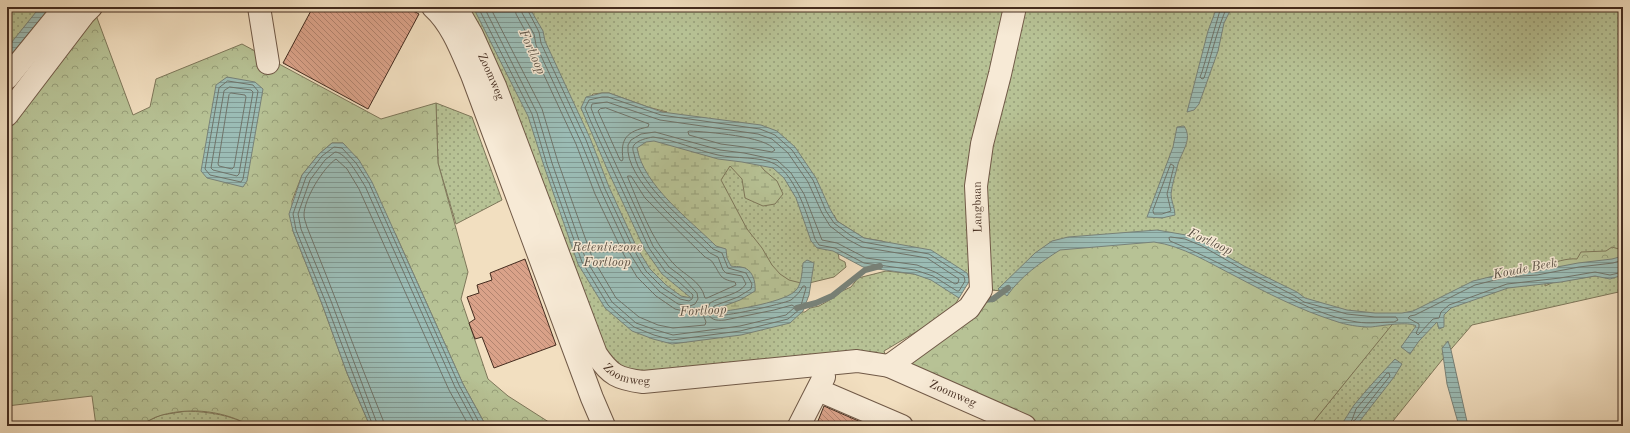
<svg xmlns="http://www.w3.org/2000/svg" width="1630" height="433" font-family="'Old Standard TT',serif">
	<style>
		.grass { fill: url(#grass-dots); stroke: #7e775a; fill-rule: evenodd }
		.forest { fill: url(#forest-crowns); stroke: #7e775a }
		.wetland { fill: url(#wetland-marsh); stroke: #7e775a }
		.water { fill: url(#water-rules); stroke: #788279 }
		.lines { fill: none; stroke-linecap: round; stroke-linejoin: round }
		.shore { stroke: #70746a; stroke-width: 1 }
		.stream { stroke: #788279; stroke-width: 6 }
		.building { fill: url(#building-back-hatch); stroke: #442c1f }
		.minor-casing { stroke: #705947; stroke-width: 24 }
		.minor { stroke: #f7ead6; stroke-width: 22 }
		.labels { text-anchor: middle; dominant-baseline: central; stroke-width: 3; stroke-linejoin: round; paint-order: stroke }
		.street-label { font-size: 12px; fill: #442c1f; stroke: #f7ead6 }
		.water-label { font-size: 13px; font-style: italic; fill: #5a5044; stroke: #f7ead6 }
	</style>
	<defs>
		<pattern id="grass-dots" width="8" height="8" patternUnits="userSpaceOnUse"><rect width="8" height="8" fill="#b7c295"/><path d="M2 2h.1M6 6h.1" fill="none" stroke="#969e79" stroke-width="1.8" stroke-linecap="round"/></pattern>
		<pattern id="forest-crowns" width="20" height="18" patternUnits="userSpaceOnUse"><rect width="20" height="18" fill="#b7c295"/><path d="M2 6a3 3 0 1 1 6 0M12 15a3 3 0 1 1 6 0" fill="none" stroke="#969e79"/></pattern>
		<pattern id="wetland-marsh" width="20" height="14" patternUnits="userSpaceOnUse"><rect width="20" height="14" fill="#b7c295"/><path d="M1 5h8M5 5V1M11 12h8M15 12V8" fill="none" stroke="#969e79"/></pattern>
		<pattern id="water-rules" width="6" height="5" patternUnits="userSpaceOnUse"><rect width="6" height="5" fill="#9bbcb5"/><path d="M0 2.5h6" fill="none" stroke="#809993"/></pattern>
		<pattern id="building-back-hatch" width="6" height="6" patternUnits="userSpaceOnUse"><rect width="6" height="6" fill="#daa289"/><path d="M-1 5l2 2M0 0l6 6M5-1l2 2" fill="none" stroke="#b2846f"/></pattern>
	</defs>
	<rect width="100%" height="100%" fill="#f2dfc0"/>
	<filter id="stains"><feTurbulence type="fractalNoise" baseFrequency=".005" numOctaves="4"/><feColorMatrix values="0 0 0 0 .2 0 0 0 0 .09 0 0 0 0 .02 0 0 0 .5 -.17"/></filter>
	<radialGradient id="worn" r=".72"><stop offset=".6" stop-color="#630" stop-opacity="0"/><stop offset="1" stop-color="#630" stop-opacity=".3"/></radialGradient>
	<path class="grass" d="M7,7H56L7,66Z
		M463,7H1623V291L1472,325L1446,355L1389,426H1310L1394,321L990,290L882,241L864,238L837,221L834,215L839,259L845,262L846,267L834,277L805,284L787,286L773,275L716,177L728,160L779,196L695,137L790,323L796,312H805L810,308L819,306L835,297L842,291L851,287L858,278L886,271L914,274L939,281L959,298L951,311L884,351L889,366L877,352L739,364L667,373L625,372L604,354ZM602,93H609L648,107L667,112L633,111L583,112L581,108L593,94Z
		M436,103L472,117L502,200L456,224L438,163Z
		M187,411C210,412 231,415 251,426H136L161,415Z"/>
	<path class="forest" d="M93,7L133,115L150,107L156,79L242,44L381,119L436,103L438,163L468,272L461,299L488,379L508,396L555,426H486L463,384L396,235L343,143H332L319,154L302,175L292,201L293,231L322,304L347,373L370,426H251C224,411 192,407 162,415C153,417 145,424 136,426C127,428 106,426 96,426L92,396L7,406V102Z
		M1159,237L1313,306L1395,321L1310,426H1025L889,366L971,306L990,300L1000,295L1042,256L1050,250Z
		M1612,247L1622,250L1623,249V272L1554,282L1545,286L1546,266C1554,262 1567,258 1577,259L1581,252L1606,251Z"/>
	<path class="wetland" d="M609,128L751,154L764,170L777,181L783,194L775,204L763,206L745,198L742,179L730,166L721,180L747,229L762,248L772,265L780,274L789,280L805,284L781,303L716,317Z"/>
	<path class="water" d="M40,7H56L7,66V48Z
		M473,7H529L543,31L545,41L590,138L609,187L637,248L650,269L666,285L681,296L691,298L662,274L645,250L608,171L581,108L586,97L602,93H609L662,112L761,125L777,131L795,147L816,178L830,209L837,221L864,238L931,250L967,273L970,280L959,298L931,280L914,274L863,267L833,251L817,248L811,241L796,198L784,178L773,168L742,162L718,159L654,141L646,142L637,148C644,186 689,219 716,246L726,249L727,258L731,266C735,267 738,266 741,267C752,268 756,281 755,291L740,300L716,309L718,312C734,310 788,302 797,289C802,282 802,271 803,263L807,260L814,263L809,295L803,311L790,323L741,335L672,344L653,339L632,331L605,308L578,264L544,166L528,116Z
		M1217,7H1232L1224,23L1218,51L1199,104L1194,110L1187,112L1208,31Z
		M227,77L255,82L263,89L247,181L243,187L207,178L201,171L216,85Z
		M1184,126C1193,139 1182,151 1178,164C1176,173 1172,184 1171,194C1171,201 1175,208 1175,215L1162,218L1147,217L1173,147L1177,127Z
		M332,143H343L359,160L372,182L463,384L486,426H370L347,373L322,304L293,231L289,214L302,175L319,154Z
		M1157,230L1186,235L1204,243L1244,266L1297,292L1305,298L1347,310L1375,313H1402L1413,311L1473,281L1506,273L1536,271L1578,263L1612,259L1623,256V275L1610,279L1595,276L1561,282L1508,288L1451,308L1444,315V327L1439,329L1437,322L1419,341L1410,354L1401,347L1416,326C1409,321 1380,326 1371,327C1359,327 1346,325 1335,321C1300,310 1267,293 1235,276C1209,263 1183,246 1154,242L1060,250C1041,262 1020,277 1007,296L998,289L1035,253L1052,241L1068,237Z
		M1448,341L1451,350L1468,426H1459L1447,384L1442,348Z
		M1395,359L1402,364L1394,377L1356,426H1340C1346,419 1349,412 1354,405C1367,389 1381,374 1395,359Z"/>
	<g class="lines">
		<path class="shore" d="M478,7L532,114L547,165L582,262L608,305L619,315L634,327L654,335L672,340L740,331L788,319L800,309L806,288L805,286H803C800,292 796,296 791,300C783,304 721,318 715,315L712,310L714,306L738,297L751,289L752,284L746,273L728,268L722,253L713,249C690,225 640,187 634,154C633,151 632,148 634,145C638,140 647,138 653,137C675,140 696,150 718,155C735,159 760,156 775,164C796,176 808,217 815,239L819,245L835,248L864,263L915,270L933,276L957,291H959L965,281L964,276L929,254L863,242L850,235L834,223L826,211L813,180L792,150L775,135L760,129L661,115L608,97H602L589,100L585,108L591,122L649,248L665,271L677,280L693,295L692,299L689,301L680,299L663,288L646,271L634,250L605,189L586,140L541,43L539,32L526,7
			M484,7L537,113L552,163L586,260L612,302L636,323L656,330L673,335L740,326L786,315L795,307L792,305L774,310L725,320C716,321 709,320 707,310L710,303C721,296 739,295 746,284L742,276L726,273L723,270L718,257L710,253C687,230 624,180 628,145L631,140L641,134L655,132L720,150L744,153L777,160L791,173L804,194L822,240L837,243L866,258L917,265L935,272L955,284L958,283L959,279L927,258L862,247L847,239L830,226L822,213L808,182L788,153L772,139L758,134L660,120L607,102L592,104L591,108L596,121L653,246L669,267L681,276L697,293L698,299L695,304L690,306L678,304L660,292L642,273L629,252L601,191L581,142L536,45L534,34L522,13L521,7
			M490,7L542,109L558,162L592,257L616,298L639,317L658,325L673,328L705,325L706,322L701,309L688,312L675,309L656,296L637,277L624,255L595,194L576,144L531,47L528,36L516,14L515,7
			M1221,7L1202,72L1200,77L1202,79L1204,78C1212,54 1217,29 1227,7
			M228,81L253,85L258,91L243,179L241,182L210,175L205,169L219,88Z
			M230,87L251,90L253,92L239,174L237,176L213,170L211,168L224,91Z
			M231,93L245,95L246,97L234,167L232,169L219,166L218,164L229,95Z
			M606,108L649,124L648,127C627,131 620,139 623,159L622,161L620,160L598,111L600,109Z
			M690,131C707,132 766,136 775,150L772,152L744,147L721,144L689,135L688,132Z
			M1171,164L1174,166L1167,194L1171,211L1162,214H1154L1153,211Z
			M628,176H631L645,198L705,257C708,259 712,260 713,263C721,275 719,279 735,282L736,285L707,298H705C701,280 683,275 672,262C651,239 640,206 628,178Z
			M1171,237L1185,239L1202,246L1242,269L1295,296L1304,302L1347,314L1375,317H1396L1398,320L1394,322C1382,322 1369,324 1357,322C1338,319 1319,312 1302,304C1258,285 1215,259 1170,241L1169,238Z
			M1623,260L1613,263L1579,267L1537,275L1507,277L1475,285L1415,315L1410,316L1408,318L1419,324V327L1416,333L1418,335L1433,319L1439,318L1441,312L1449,305L1507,284L1560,278L1595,272L1610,275L1623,272
			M373,426L326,303L296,230L293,214L306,177L322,156L334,147L342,148L356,163L369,183L459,385L481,426
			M378,426L331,301L301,229L298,214L310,180L325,160L335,152C346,152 359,177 365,186L455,387L476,426
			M384,426L383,420C357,356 333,291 307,227C306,223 304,219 304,215C304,199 323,168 336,159L347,169L359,189L449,390L469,426
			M1346,426L1352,420L1356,409L1387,373H1389L1390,376L1355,420L1353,421V426"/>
		<path class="stream" d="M984,300L993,299L1008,288
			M797,308L816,303L832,296L865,270L880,266"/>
	</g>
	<path class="building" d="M313,7H406L419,14L368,109L283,63Z
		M525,259L556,345L494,368L482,337L475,339L469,323L475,319L467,297L479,293L477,285L492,280L490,273Z
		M824,406L870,426H816Z"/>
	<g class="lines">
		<g class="minor-casing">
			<g id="minor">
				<path d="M259,7L268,63"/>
				<path d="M433,7C452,24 462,52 472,75L592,398L604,426"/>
				<path id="s1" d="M456,7L472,35L495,86L596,354C610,375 618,379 643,382L857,361L889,366L1025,426"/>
				<path d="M7,78L65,7"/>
				<path d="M7,115L84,14L91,7"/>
				<path d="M889,366L969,308L981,290L976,186L982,144L1000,74L1015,7"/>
				<path d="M818,390L902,426"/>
				<path d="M799,426L824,377"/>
			</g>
		</g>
		<use href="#minor" class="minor"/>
	</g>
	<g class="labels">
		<g class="street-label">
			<text stroke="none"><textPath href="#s1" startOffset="78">Zoomweg</textPath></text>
			<text transform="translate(978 207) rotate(-91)">Langbaan</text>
			<text stroke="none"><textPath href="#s1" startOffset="414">Zoomweg</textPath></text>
			<text stroke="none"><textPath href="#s1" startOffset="749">Zoomweg</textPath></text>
		</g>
		<g class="water-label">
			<text transform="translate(532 52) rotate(66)">Fortloop</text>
			<text transform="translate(1210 242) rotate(24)">Fortloop</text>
			<text x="607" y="247">Retentiezone<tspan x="607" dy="15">Fortloop</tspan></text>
			<text transform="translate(1525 269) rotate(-11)">Koude Beek</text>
			<text transform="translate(703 311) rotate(-3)">Fortloop</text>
		</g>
	</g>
	<rect width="1630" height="433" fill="none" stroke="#f2dfc0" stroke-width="24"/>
	<rect x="8" y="8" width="1614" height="417" fill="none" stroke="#442c1f" stroke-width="2"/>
	<rect x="12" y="12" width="1606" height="409" fill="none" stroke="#442c1f"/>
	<rect width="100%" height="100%" filter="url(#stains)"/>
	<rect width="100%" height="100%" fill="url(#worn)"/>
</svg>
